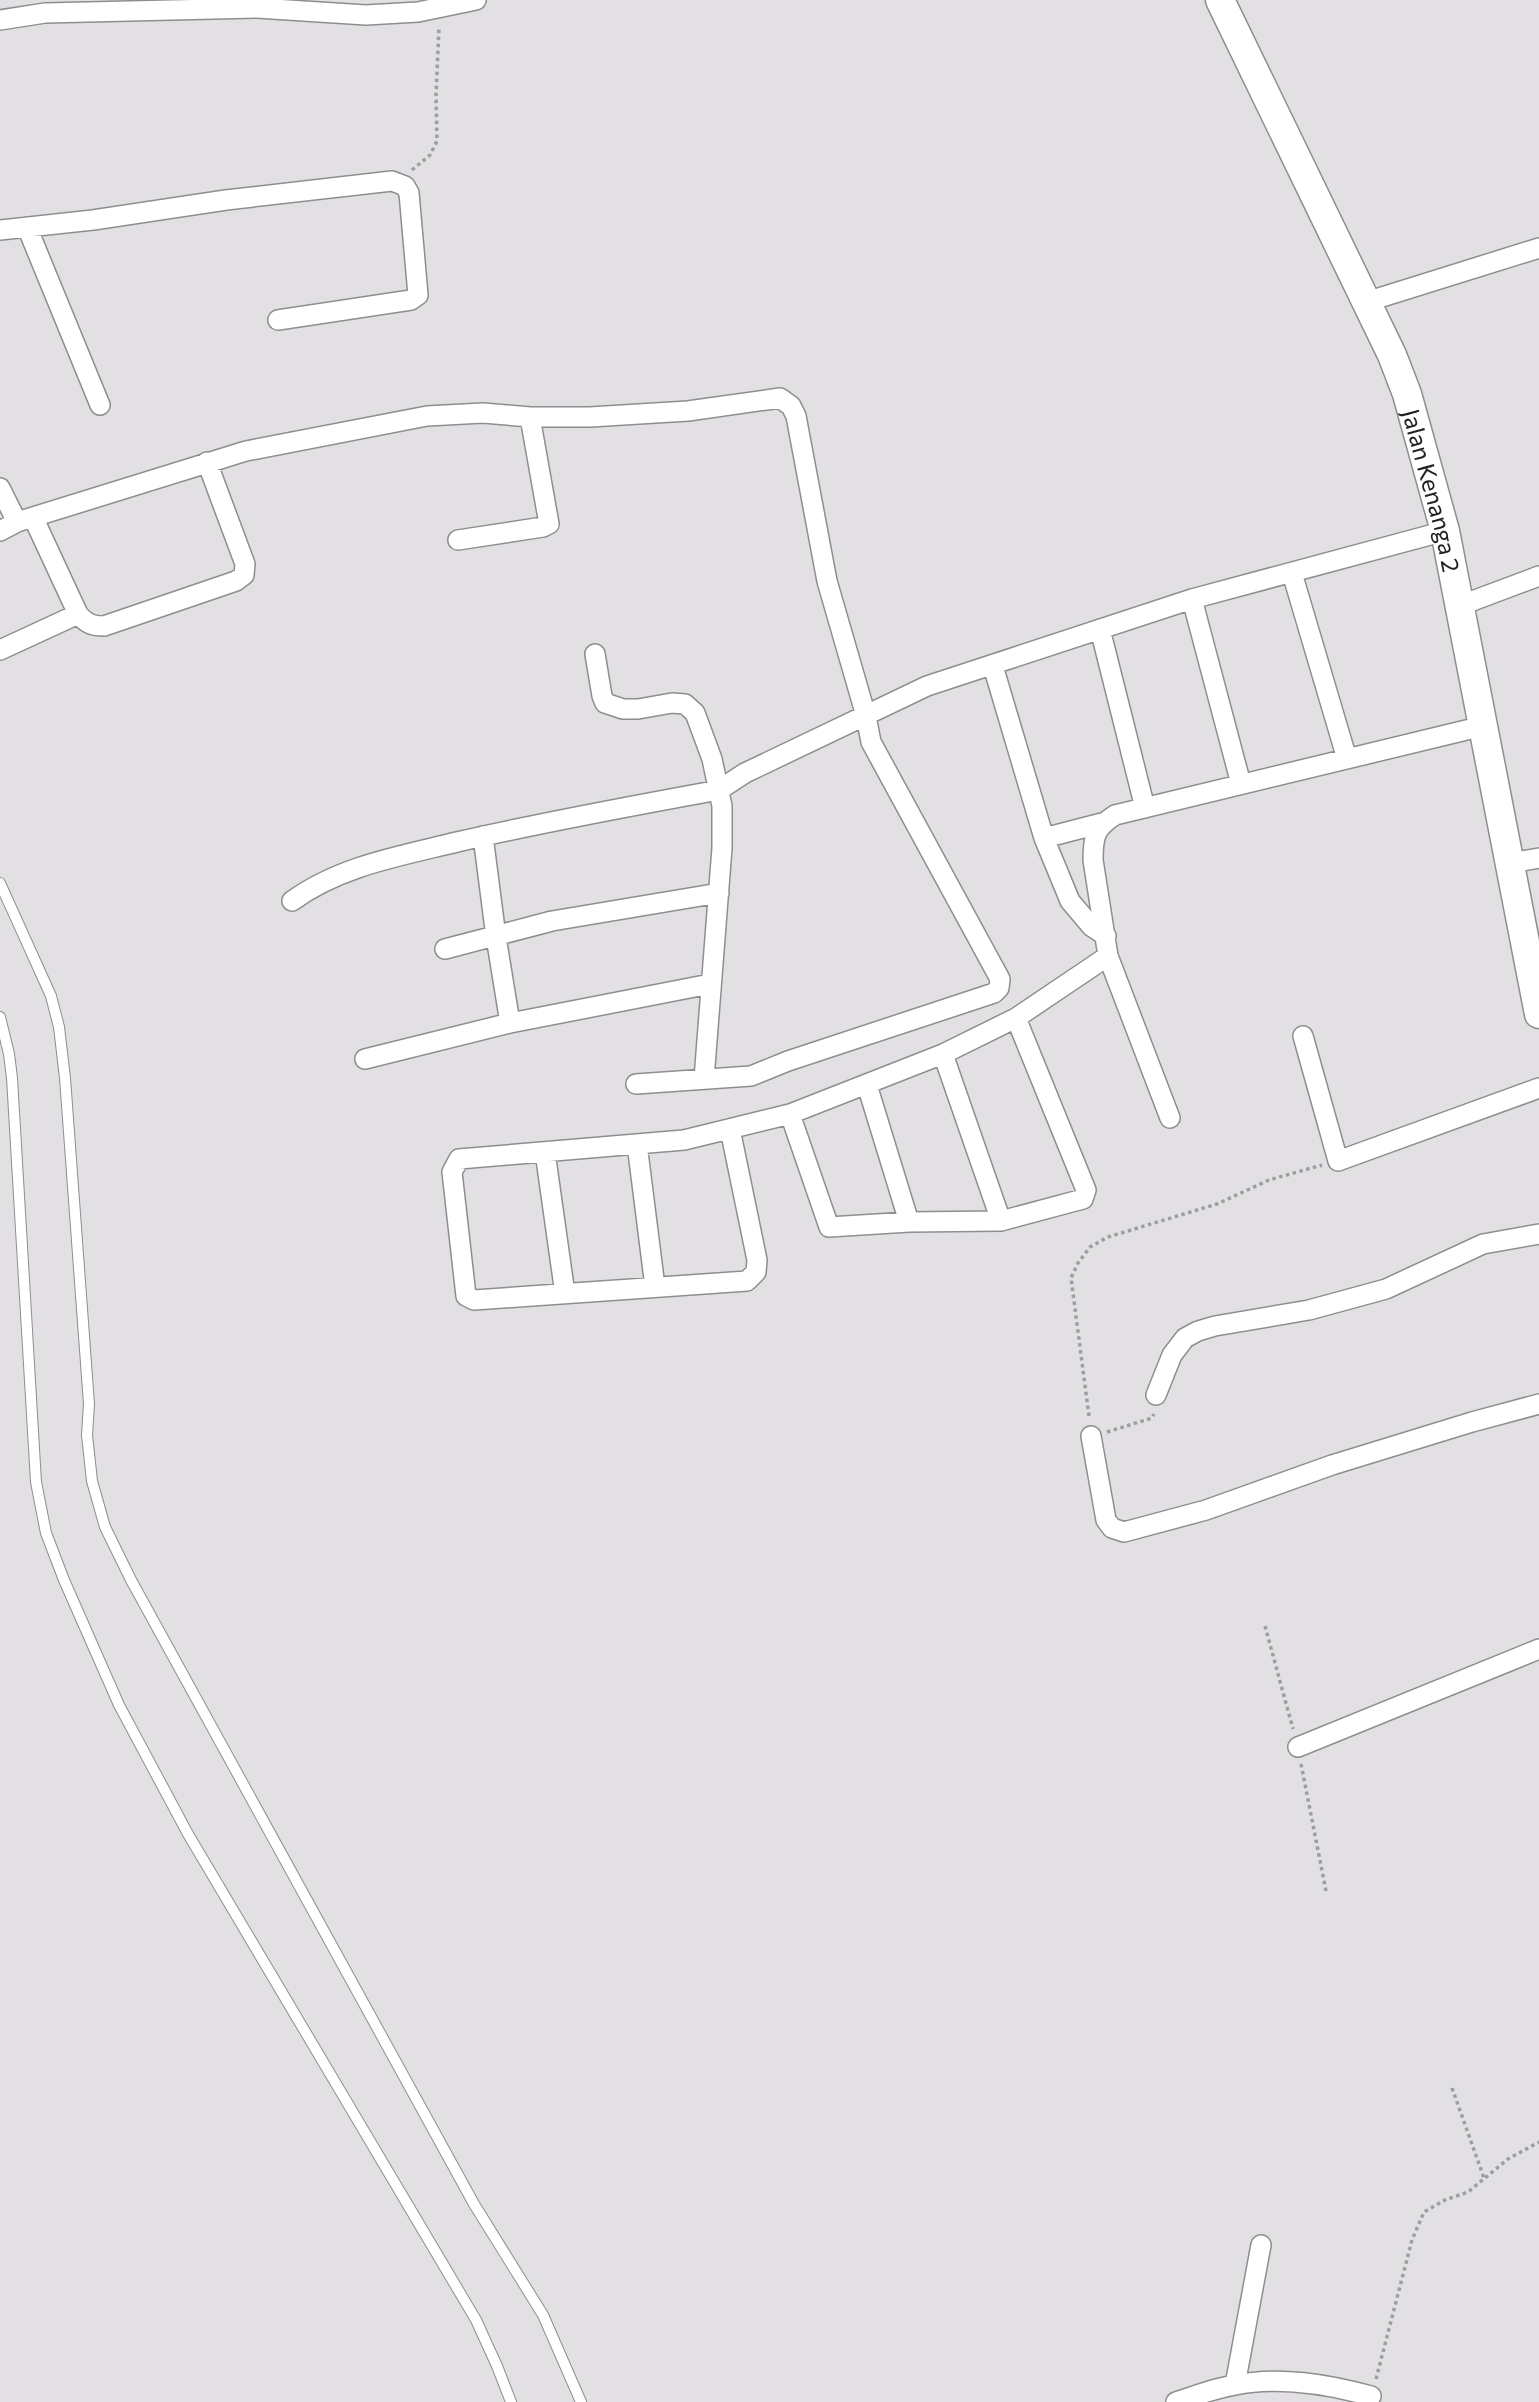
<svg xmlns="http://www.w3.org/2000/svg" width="1539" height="2402" font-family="Commissioner,sans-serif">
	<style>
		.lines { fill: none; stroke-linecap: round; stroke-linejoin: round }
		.service-casing { stroke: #8f8d90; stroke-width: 12 }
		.minor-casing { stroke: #8f8d90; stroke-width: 22 }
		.secondary-casing { stroke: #8f8d90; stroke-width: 31 }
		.path { stroke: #9e9d9f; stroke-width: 3.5; stroke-dasharray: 3.5 3.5; stroke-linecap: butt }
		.service { stroke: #fff; stroke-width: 10 }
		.minor { stroke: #fff; stroke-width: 19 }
		.secondary { stroke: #fff; stroke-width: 28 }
		.labels { text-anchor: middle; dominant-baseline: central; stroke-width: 5; stroke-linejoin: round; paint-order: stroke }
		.street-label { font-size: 24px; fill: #222123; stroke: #efedf1 }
	</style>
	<rect width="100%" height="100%" fill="#e2e0e3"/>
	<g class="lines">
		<g class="service-casing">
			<path id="service" d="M0,883L51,996L59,1027L65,1078L89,1404L87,1435L92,1481L105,1527L131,1580L474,2204L543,2315L581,2402
				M0,1017L9,1054L12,1078L36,1482L46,1533L64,1580L119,1705L188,1834L476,2320L497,2366L511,2402"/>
		</g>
		<g class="minor-casing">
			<path id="minor" d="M0,20L45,13L257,8L366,15L418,12L476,0
				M27,227L100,405
				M0,230L93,220L226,200L392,181L405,186L409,193L418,295L411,300L278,320
				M1366,302L1539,248
				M0,488L17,522
				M33,517L78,614C86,623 91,626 104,626L236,581L244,575L245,564L207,462
				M0,531L17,522L246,451L427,416L483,413L530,417H590L688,411L780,398L791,406L796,416L827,581L866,716L871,742L1000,979L999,988L994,993L788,1061L751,1076L636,1084
				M458,540L543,527L549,524L530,417
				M1292,573L1347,759
				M1192,599L1241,784
				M1459,606L1539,576
				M1100,629L1145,808
				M0,650L78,614
				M595,654L602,696L605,703L623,709H638L672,703L685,704L695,713L712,759L722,806V848L704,1079
				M993,666L1044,838L1070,901L1091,926L1106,936
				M483,836L496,937L510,1023L710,984
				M1044,838L1102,823
				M1510,863L1539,858
				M292,901C340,866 400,856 457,842C544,822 631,806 719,790L745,773L927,686L1192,599L1445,531
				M445,949L552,921L719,893
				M1108,956L1170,1118
				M1016,1018L1086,1190L1083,1199L1001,1221L909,1222L829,1227L790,1114L943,1054L1016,1018L1108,956L1093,860C1093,836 1095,828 1115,815L1483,726
				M1303,1036L1338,1161L1539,1088
				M943,1054L1001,1221
				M365,1059L510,1023
				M867,1085L909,1222
				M730,1129L757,1260L756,1272L747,1281L474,1300L466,1296L452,1172L459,1159L684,1140L790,1114
				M637,1144L655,1287
				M545,1152L565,1294
				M1156,1395L1172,1355L1185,1338L1198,1331L1215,1326L1309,1310L1386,1289L1483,1244L1539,1234
				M1091,1436L1106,1520L1112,1528L1124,1532L1206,1510L1332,1465L1472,1422L1539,1404
				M1298,1747L1539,1649
				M1235,2385L1261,2245
				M1176,2402C1195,2396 1215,2388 1235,2385C1280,2376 1327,2384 1371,2396"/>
		</g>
		<g class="secondary-casing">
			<g id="secondary">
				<path id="s1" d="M1220,0L1392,355L1407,394L1445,531L1539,1014"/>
			</g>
		</g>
		<path class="path" d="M412,170L430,155L437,141L436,95L439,27
			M1089,1416L1071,1278L1078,1263L1090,1247L1108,1237L1217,1204L1269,1180L1322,1165
			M1107,1432L1152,1418L1154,1414
			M1265,1626L1293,1729
			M1301,1764L1326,1891
			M1452,2088L1484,2178
			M1376,2379L1412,2240L1424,2212L1445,2200L1468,2192L1508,2159L1539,2142"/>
		<use href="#service" class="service"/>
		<use href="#minor" class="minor"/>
		<use href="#secondary" class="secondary"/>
	</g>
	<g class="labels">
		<g class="street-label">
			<text stroke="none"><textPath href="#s1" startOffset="536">Jalan Kenanga 2</textPath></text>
		</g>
	</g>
</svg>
